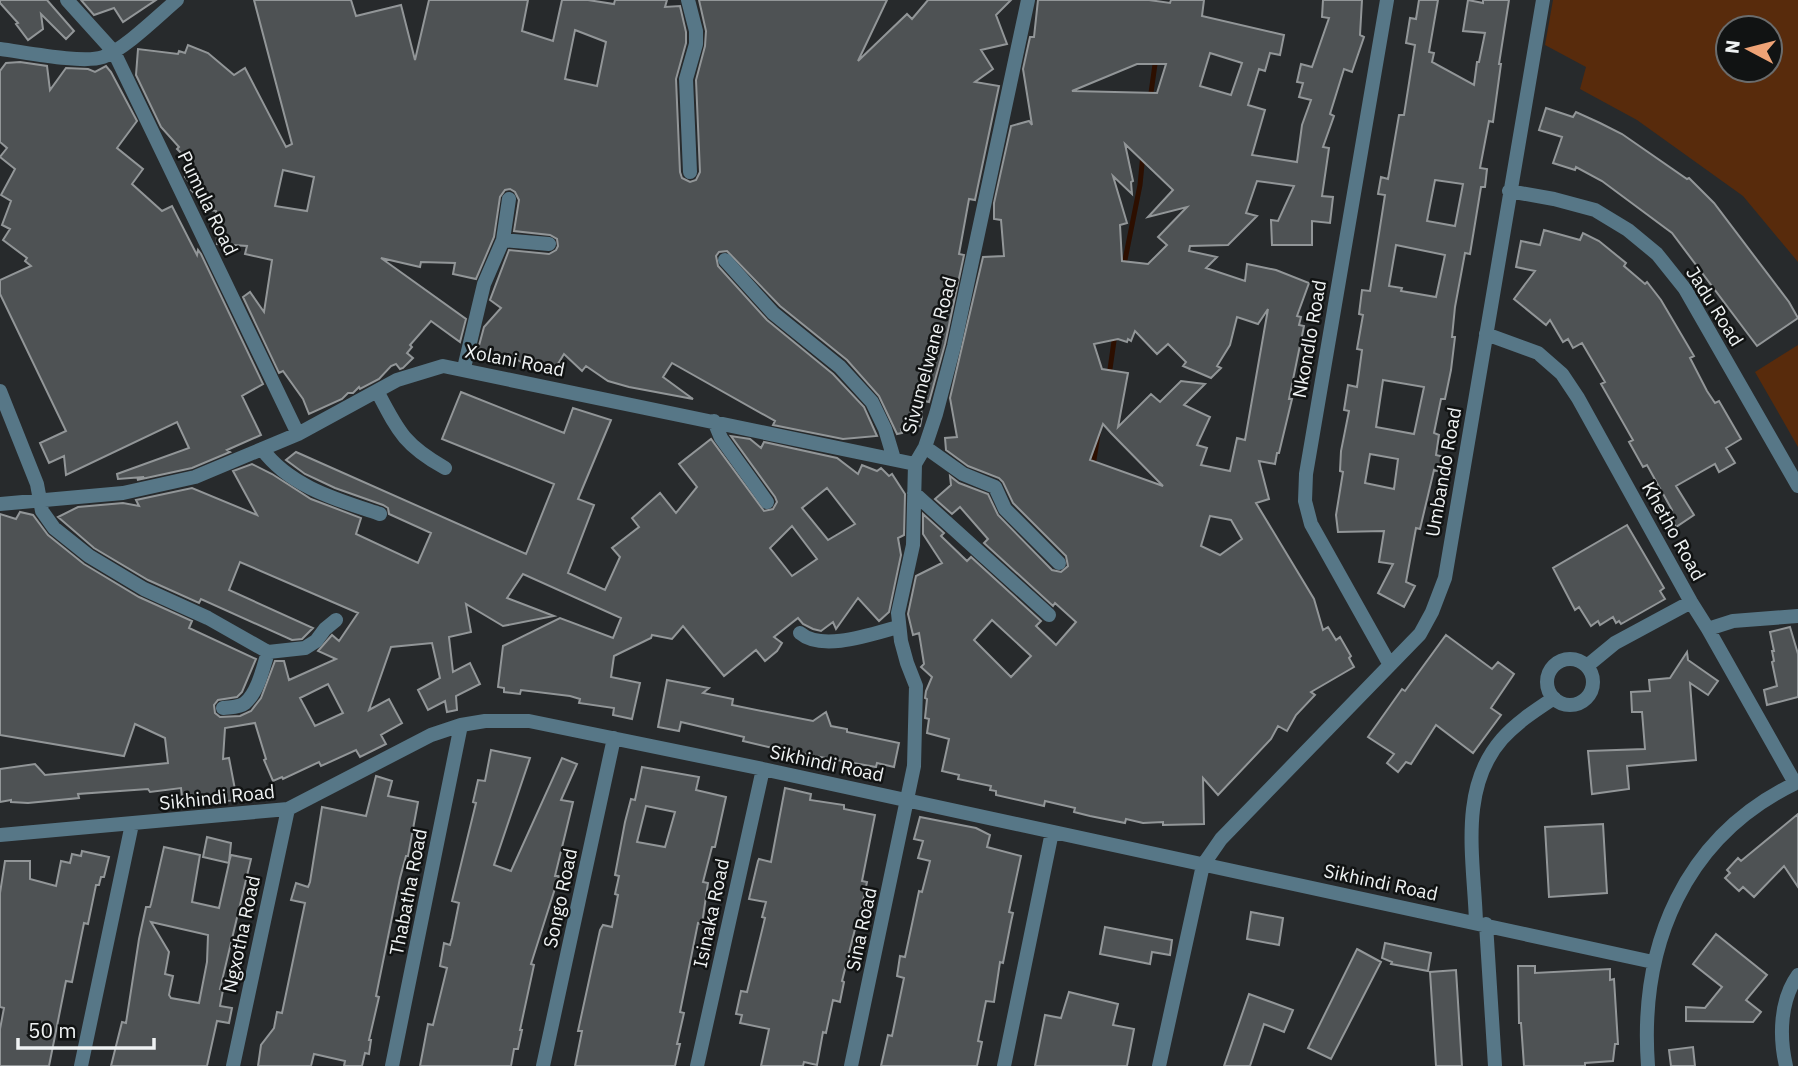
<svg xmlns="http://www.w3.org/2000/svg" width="1798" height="1066" font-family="'IBM Plex Sans',sans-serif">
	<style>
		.green { fill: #582b0c; fill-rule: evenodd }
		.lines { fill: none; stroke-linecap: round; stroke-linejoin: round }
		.stream { stroke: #2d0f00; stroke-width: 5 }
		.building { fill: #4e5254; stroke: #929698; stroke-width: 2; fill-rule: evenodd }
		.street { stroke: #577787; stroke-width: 14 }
		.labels { text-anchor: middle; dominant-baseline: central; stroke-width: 5; stroke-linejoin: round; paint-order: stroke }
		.street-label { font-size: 19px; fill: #eff2f3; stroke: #111313 }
	</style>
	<rect width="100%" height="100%" fill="#272a2c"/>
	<path class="green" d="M1553,0H1798V262L1743,196L1637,120L1580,89L1586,67L1545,45ZM1728,28H1770V70H1728Z
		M1798,345V447L1755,372Z"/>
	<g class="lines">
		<path class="stream" d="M1150,100L1156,57
			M1124,265L1140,185L1143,154
			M1109,376L1115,334
			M1093,466L1098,434"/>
	</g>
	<path class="building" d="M0,0H47L74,31L66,39L41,14L43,29L28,40L16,24L18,23L0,3Z
		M81,0H156L123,22L114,8L94,15Z
		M254,0H351L356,16L401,5L415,60L429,0H528L522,31L553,41L562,0H588L614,4L615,0H667L665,7L680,6L686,32V43L676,79L680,172L682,178L690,182L696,180L700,172L696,80L705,46L706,31L699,0H887L858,61L907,14L912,19L928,0H1011L996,15L1007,44L981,50L993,69L975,82L999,86L975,200L969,199L959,254L964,255L945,344L929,402L920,400L922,416L920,426L901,429L902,433L897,434L879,396L847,360L780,306L727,251L719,252L716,256L718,266L767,320L833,374L864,407L877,436L843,439L773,425L775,421L672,363L663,377L693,399L629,387L608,381L586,366L582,371L564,354L553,372L526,355L521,362L510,355L507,363L488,356L486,358L477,353L484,327L501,308L490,300L509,250L549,254L556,250L558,246L557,239L550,235L514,231L519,200L515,192L510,189L505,190L500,197L494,237L476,279L453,274L455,263L421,262L420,267L381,258L466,319L460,342L431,321L410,345L412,347L407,353L413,358L403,368L400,369L396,364L391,366L379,379L360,389L359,387L353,393H348L342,399L309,414L303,399L283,371L279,373L243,297L250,292L264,312L272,260L245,254L247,246L217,244L216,211L210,210L191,190L193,187L185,177L193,165L177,149L179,147L161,127L136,75L138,49L178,54L179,51L185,53L188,45L208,53L234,75L245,68L286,147L292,144ZM575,30L606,42L597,86L565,79ZM283,170L314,177L307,211L275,206Z
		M1038,0H1149L1170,3L1171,0H1204L1202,16L1284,35L1280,55L1270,53L1265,71L1259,69L1248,105L1265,110L1252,155L1297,162L1302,125L1311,100L1299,97L1303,83L1297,82L1301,64L1312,67L1329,18L1322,17L1323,0H1362L1360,35L1364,37L1352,72L1344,69L1330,114L1334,116L1323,147L1329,148L1322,196L1333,197L1330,223L1312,221V245H1272L1271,220L1278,221L1294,186L1257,181L1246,213L1257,216L1228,245L1190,246L1189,251L1217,257L1206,268L1245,281L1247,264L1276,270L1309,283L1297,316L1301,317L1299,325L1304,326L1289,399H1292L1279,453H1277L1275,464L1259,461L1269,499L1256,503L1314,599L1323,630L1328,627L1336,640L1340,637L1351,656L1349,658L1354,667L1311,692L1315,695L1296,715L1287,731L1278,726L1271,739L1218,795L1203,778L1204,824L1163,825V822L1143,823L1126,819L1125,823L1090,816L1074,812L1075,808L1045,801L1044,806L996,795V791L990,790L991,786L958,779L959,775L942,771L949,739L927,733L929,719L925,718L927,699L925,698L926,691L932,677L921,667L924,664L919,633L913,635L908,614L916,576L942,563L923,534V514L944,533L941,536L967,561L971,557L1041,621L1036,626L1056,645L1076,622L1055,603L1053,606L984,543L988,539L960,507L952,514L935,499L951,485L950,476L959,483L988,494L998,515L1052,570L1061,572L1068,566L1066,556L1013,503L1003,482L999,478L968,466L946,450L945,438L957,437L950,398L983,257L1004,256L1001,220L994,219V203L1011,126L1029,121L1032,125L1023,69L1030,37H1034ZM1210,53L1242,63L1231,95L1200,86ZM1137,64H1166L1157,93L1072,91ZM1125,144L1173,190L1148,217L1187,207L1158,237L1167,245L1148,264L1122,261L1120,225L1127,223L1113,176L1132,194L1131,182L1133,181ZM1268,309L1245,440L1237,438L1230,471L1201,465L1207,448L1197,445L1210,417L1184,405L1205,384L1181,381L1160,402L1151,394L1118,427L1128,373L1102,369L1094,344L1118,339L1127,342L1128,339L1131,341L1135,331L1157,354L1168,344L1186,362L1183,366L1211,378L1221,368L1217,366L1230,345L1237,317L1258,324ZM1103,424L1111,433L1163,486L1090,460ZM1210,516L1231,520L1242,539L1220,555L1201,546ZM992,620L1031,656L1011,677L974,640Z
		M1419,0H1438L1429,52L1434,53L1432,62L1474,85L1477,62H1479L1485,33L1463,31L1468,0L1483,3V0H1509L1499,64H1501L1493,122L1489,121L1480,168L1487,169L1485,187H1481L1470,254L1465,253L1455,307L1452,337H1455L1451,370L1445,399H1441L1434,433L1439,435L1436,455L1444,457L1441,472L1434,470L1420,529L1416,528L1406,582L1415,586L1404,607L1378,593L1393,564L1379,562L1384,531L1338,532L1336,515L1343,472L1340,471L1341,451L1349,411L1344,410L1348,385L1357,387L1362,350L1357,349L1363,315L1359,314L1362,290L1370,291L1385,195L1378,194L1381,177L1388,179L1399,115H1404L1415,45L1406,43L1410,18L1416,19ZM1435,180L1463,184L1455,226L1427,221ZM1396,245L1445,255L1436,297L1401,291L1402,288L1389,286ZM1383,380L1424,387L1414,434L1376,427ZM1370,454L1398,459L1394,489L1365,483Z
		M20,62L47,66L50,90L66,68L88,69L95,72L106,66L111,72L137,121L117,148L143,169L132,184L162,211L172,206L197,255L198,250L201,254L263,384L242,396L261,435L227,450L230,452L192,468L137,480L144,477L118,479L117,474L189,448L177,422L66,475L64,456L49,463L40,443L66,431L0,294V280L31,266L25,261L27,258L3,240L10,229L2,225L11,201L1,195L15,169L0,157L7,148L0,142V71L6,63Z
		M1546,108L1573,117L1576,112L1600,123L1622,134L1687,179L1689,178L1714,203L1789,302L1798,318L1757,346L1672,233L1602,181L1576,167L1575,170L1553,163L1562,137L1539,130Z
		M1544,230L1580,240L1583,233L1599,241L1626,263L1624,266L1645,284L1647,282L1661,300L1694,356L1690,358L1707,391L1715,403L1719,401L1741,439L1726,448L1735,463L1719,472L1715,464L1676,486L1694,515L1676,527L1667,513L1672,510L1647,465L1643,467L1629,442L1633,440L1601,384L1605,382L1582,343L1573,348L1568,339L1563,342L1550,320L1546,325L1514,299L1535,271L1516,267L1521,241L1540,245Z
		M461,392L564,433L573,408L611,420L578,499L594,505L568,573L605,590L620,557L612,548L639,527L632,518L660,493L676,513L697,487L679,464L711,439L764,511L773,509L777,502L775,497L731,436L750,439L761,448L764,442L837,458L858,474L862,465L877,471L881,468L889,476L892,474L905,494L904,535L898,538L901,555L889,612L879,621L858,598L836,629L833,622L821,631L813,629L803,624L798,618L774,637L782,643L777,651L765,661L756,650L724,676L683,626L672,639L652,635L651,638L614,656L611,677L640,683L632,719L613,715L614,708L579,703L580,699L570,696L521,690L520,694L504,692V688L498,687L503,646L560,618L613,638L621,618L523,574L507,598L554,616L503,626L466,604L471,632L449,637L453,672L470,663L480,684L456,696L457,710L447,712L445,701L428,710L418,690L440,678L432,643L391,647L369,710L389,699L402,723L381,735L386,744L360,757L356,750L321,766L319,762L283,779L282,777L273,781L264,760L266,759L255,723L225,728L223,759L229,758L237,800L183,806L181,788L150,792L148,789L78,794L79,798L28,803L11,802V800L0,802V769L35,764L45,775L168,763L165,738L135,724L124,756L0,735V514L16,519L20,512L33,515L48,535L84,564L139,597L192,621L189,628L256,659L242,692L237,697L218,700L214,705L215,713L220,717L240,716L251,711L261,698L275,661H284L289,680L336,659L318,651L332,635L339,641L358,613L240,562L229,590L313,628L302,639L292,640L201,599L199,603L148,580L94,548L58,517L78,507L123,503L139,506L136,500L192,488L257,515L233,471L252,464L272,474L311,499L361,518L356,534L418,563L431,533L389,514L388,508L383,505L335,488L305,474L286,460L296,452L526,554L554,484L442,439ZM827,488L855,524L828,540L802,508ZM792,526L817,559L792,576L770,548ZM328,684L343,713L315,726L300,698Z
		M1627,525L1664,588L1660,591L1665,599L1621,624L1619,621L1616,623L1613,617L1600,625L1598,621L1591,626L1579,607L1575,610L1553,568Z
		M1790,627L1798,654V697L1767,705L1764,690L1777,686L1772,662L1774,661L1772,651H1774L1770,632Z
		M1446,635L1492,669L1498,662L1514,674L1491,708L1501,715L1473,753L1436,725L1411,764L1406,762L1398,772L1387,763L1394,754L1368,737L1402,689L1405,691Z
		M1687,652L1688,660L1718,681L1708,695L1690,683L1696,760L1627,766L1629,789L1592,794L1588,751L1645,749L1642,712H1632L1631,692L1650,691L1649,680L1670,678Z
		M667,680L709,688L703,693L733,699L732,705L767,712L813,721L826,712L831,726L847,729V732L899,743L894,767L877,763L876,767L781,750L743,741L744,737L681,722L679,731L658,727Z
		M491,750L530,758L494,865L511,871L562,758L577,764L561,800L573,802L555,876H559L531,964L534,965L520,1030H522L518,1049H514L511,1066H420L428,1024L433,1025L447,968L440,966L444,943L450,945L452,938L459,903L452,901L476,803L473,802L478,780L485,781Z
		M642,767L699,777L696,790L726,797L715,847H712L703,882L708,883L702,924L698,923L680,1012L684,1013L677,1044H680L675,1066H575L582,1031H578L600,930L603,925L612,927L618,895L615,894L619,876L615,875L625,822L631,799L635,800ZM646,806L675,812L665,847L637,842Z
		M376,776L392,781L388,796L418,802L408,856H406L400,878L376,996L379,997L369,1040H371L369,1054L365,1053L362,1066H344L345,1061L314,1054L311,1066H258L261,1045L274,1028L277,1012L282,1013L305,903L291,900L296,883L308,887L310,882L322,807L366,816Z
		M785,788L811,794L810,800L844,805V809L875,815L862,881L867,882L857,929H855L842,981L844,982L840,1002L833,1000L826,1033L823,1032L817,1065L804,1062L803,1066H761L769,1029L740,1023L742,1015L736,1014L741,991L747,992L765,918L762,917L766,902L749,899L758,861L759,859L771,862Z
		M1798,814V887L1784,866L1754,897L1743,887L1739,891L1725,878L1730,873L1727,870L1738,858L1741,861Z
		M920,817L976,828L990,835L987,847L1021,856L1009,912L1013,913L1011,922L1003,963L1000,962L994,1002L986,1001L978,1041L982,1042L977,1066H881L888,1035L892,1036L904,978L897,976L900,956L905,957L919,891L922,892L930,861L918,858L923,841L914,839Z
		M1603,824L1607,893L1549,897L1545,827Z
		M207,837L231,843L229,862L231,855L251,859L220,989L223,990L220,1006L232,1008L229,1023L217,1021L207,1066H111L122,1022L126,1023L139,939L146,907H150L151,904L164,847L200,855L192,902L219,908L229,863L203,857ZM151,922L208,935L207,962L199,1003L171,998L169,995L173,976L165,974L169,952Z
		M82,851L109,857L104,877H101L99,885H96L88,924L84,923L72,982L66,981L49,1066H0V1029L4,1008L0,1007V893L5,861H30V879L56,886L61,861L70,863L72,854L81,856Z
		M1251,912L1283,918L1279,945L1247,939Z
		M1105,927L1172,940L1170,955L1152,952L1150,964L1100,954Z
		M1716,934L1767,975L1746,1000L1761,1012L1753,1022L1686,1021V1007L1705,1008L1722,987L1693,964Z
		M1385,943L1431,953L1428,971L1391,964L1392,962L1382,958Z
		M1357,949L1381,962L1331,1059L1308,1048Z
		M1518,966H1535V973L1610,969V980L1614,979L1618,1044H1615L1613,1061L1585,1063V1066H1524L1521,1023H1519Z
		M1456,970L1462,1066H1436L1430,972Z
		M1069,992L1118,1004L1113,1025L1134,1029L1127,1066H1035L1045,1015L1061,1018Z
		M1249,994L1293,1010L1284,1032L1264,1024L1250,1066H1224Z
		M1693,1047L1695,1066H1671L1669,1050Z"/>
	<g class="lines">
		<path class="street" d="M67,0L114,52L298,434
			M688,0L696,31V44L686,79L690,172
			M1387,0L1306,474L1305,501L1311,524L1390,665
			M0,49C24,52 83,64 103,57C125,49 158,16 177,0
			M1509,191L1554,199L1595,210L1628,230L1657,254L1685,289L1798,486
			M503,240L549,244
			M725,260L773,313L840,367L872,402L885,429L894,459
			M1486,334L1538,353L1562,374L1578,398L1691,602L1708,629L1795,783
			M464,368L484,284L503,240L509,199
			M0,391L37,484L42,511L54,528L89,556L144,589L208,618L268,652L305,648L316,641L325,629L336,620
			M377,391C398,431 404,445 445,468
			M714,421L721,438L767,502
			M925,447L963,474L995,487L1005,509L1059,563
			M262,449C290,487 338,500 380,514
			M914,493L1049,615
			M0,504L123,493L195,477L298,434L397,380L443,366L915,464
			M1708,629L1733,621L1798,616
			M800,633C822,652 872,634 898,627
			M1547 682a23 23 0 1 1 46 0a23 23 0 1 1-46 0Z
			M1587,666L1615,643L1691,602
			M223,708C230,707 239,708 245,703C258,692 263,668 268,652
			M0,835L288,809L431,735L461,725L485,721H529L763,769L1653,962
			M1476,922C1474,860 1458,789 1502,739C1517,722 1536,710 1554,698
			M1486,924L1495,1066
			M81,1066L132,824
			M233,1066L288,809
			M392,1066L461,725
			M543,1066L614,738
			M697,1066L763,769
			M851,1066L914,766L916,686L907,663L901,641L898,613L913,545L915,464L925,447L936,414L954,346L1028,0
			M1004,1066L1052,832
			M1159,1066L1203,865L1221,839L1420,634L1432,612L1445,578L1543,0
			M1648,1066C1639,945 1684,836 1798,782
			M1786,1066C1779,1036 1780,1000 1798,975"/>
	</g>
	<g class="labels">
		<g class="street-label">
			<text transform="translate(208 203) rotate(64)">Pumula Road</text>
			<text transform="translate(1715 306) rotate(58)">Jadu Road</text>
			<text transform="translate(1309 339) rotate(-80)">Nkondlo Road</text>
			<text transform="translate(929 355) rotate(-75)">Sivumelwane Road</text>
			<text transform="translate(515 360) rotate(11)">Xolani Road</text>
			<text transform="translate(1443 472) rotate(-80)">Umbando Road</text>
			<text transform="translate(1674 531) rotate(61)">Khetho Road</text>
			<text transform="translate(827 763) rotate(12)">Sikhindi Road</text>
			<text transform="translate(217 797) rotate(-6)">Sikhindi Road</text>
			<text transform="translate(1381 882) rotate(12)">Sikhindi Road</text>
			<text transform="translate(408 892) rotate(-79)">Thabatha Road</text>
			<text transform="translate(560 898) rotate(-78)">Songo Road</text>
			<text transform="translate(711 913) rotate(-78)">Isinaka Road</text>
			<text transform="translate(861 929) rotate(-78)">Sina Road</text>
			<text transform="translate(241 934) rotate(-78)">Ngxotha Road</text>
		</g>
	</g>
	<g transform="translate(1749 49) rotate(277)"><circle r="33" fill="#111313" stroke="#6a6c6d" stroke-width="2"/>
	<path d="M0-5L12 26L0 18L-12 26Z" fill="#efa376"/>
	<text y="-10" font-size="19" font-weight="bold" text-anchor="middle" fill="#eff2f3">N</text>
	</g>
	<path d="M18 1038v10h136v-10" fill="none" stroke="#eff2f3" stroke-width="3.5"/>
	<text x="28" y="1038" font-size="21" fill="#eff2f3" stroke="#111313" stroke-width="5" paint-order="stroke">50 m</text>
</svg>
